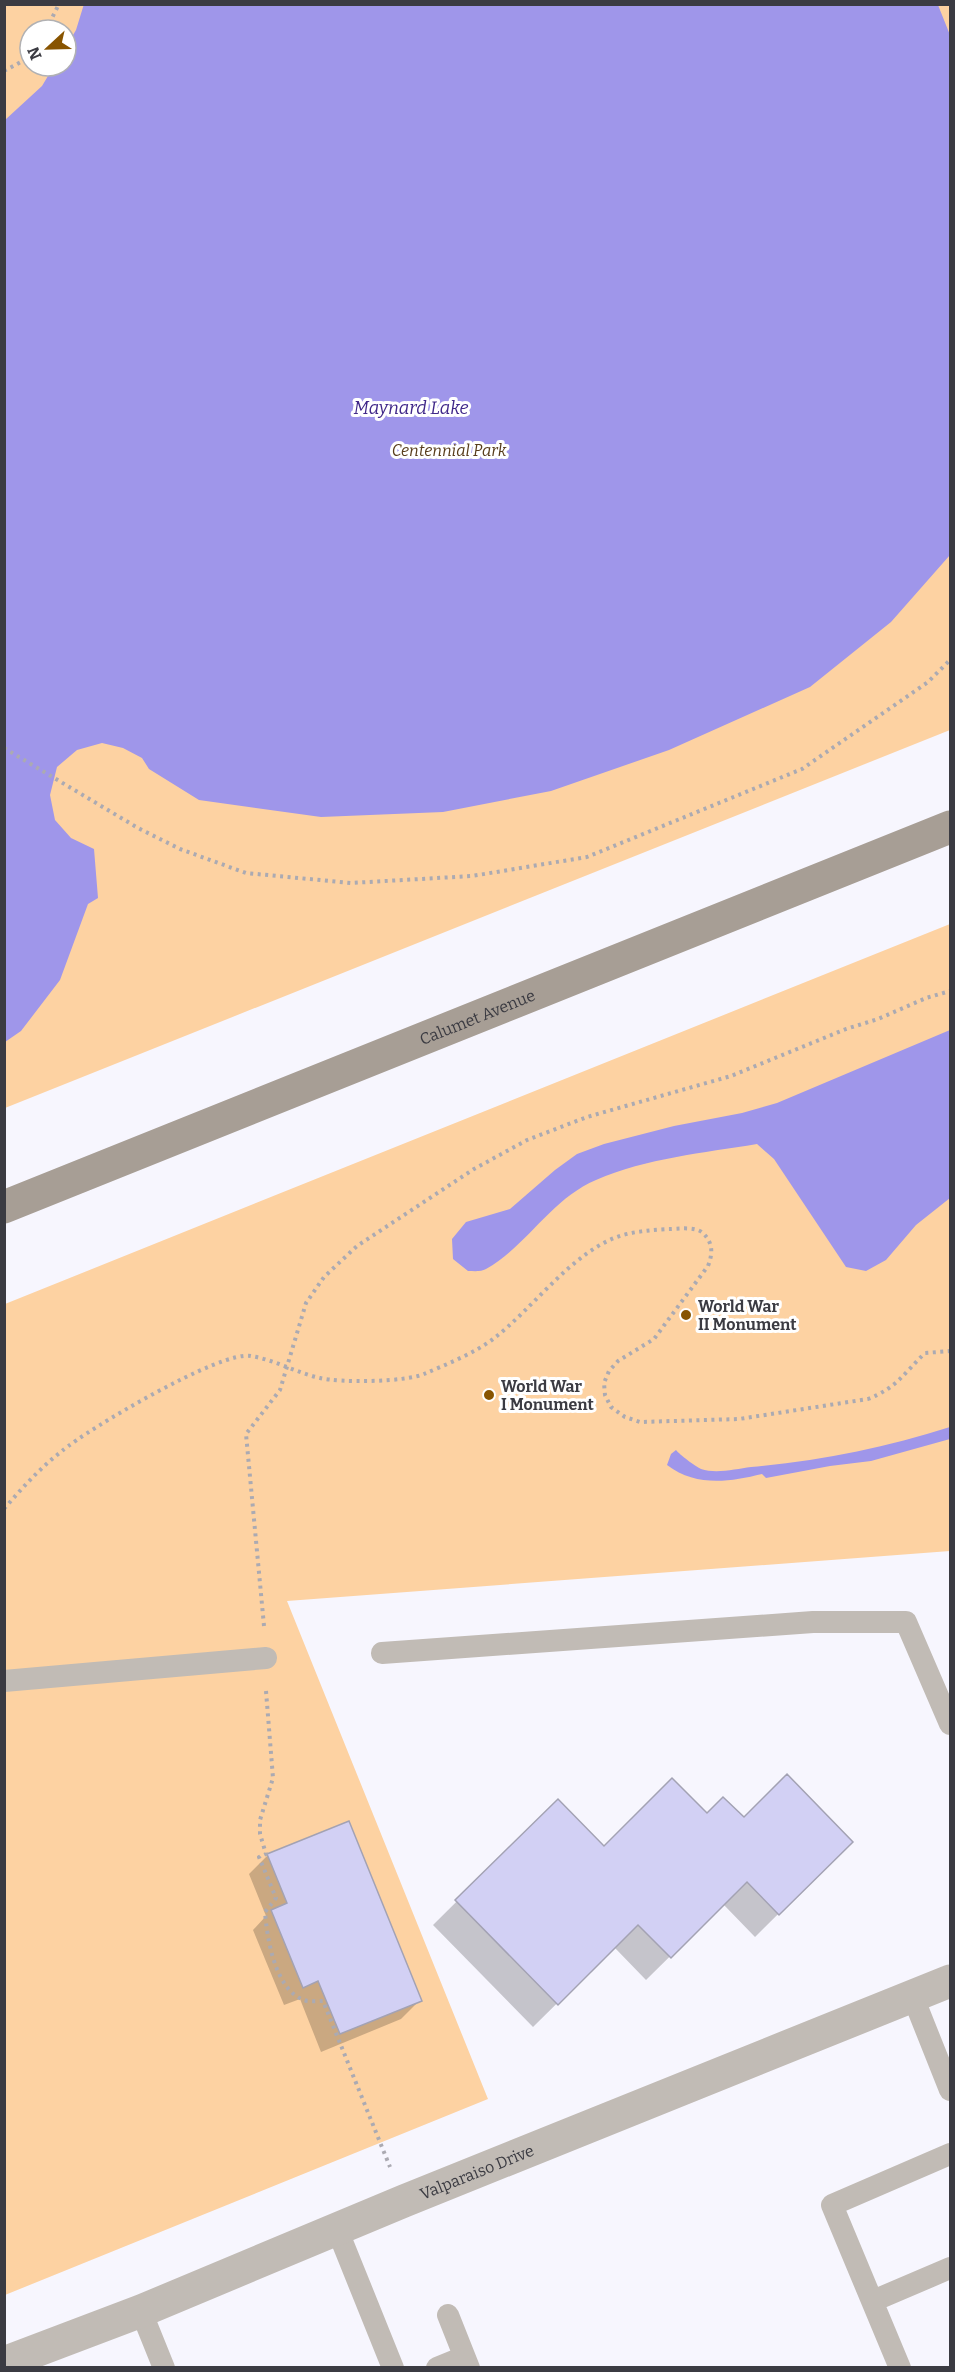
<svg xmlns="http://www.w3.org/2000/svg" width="955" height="2372" font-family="Bitter,serif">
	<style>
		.green { fill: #fdd2a2; fill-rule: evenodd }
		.water { fill: #9f96ea }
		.shadow { fill: #0003 }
		.building { fill: #d2d0f4; stroke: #a3a2b3; stroke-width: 1.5 }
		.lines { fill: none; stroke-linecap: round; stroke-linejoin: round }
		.path { stroke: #abaab2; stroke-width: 4; stroke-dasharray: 3 4.5; stroke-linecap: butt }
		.service { stroke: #c1bbb5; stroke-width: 22 }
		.minor { stroke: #c1bbb5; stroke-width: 33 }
		.secondary { stroke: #a79e95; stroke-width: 33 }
		.poi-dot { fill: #885400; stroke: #fff; stroke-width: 2 }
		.labels { text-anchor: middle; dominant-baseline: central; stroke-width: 6; stroke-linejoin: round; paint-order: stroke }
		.park-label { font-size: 16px; font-style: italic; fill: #583d1c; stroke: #fff }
		.street-label { font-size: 16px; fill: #3b3b42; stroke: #fff }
		.poi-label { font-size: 16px; font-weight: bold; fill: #3b3b42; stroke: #fff; text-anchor: start }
		.water-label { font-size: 18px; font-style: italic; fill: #402889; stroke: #fff }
	</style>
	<rect width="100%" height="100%" fill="#f7f6fe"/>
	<path class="green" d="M5,5H950V730L5,1108ZM30,30H66V66H30Z
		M950,924V1551L287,1601L488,2099L5,2295V1304Z"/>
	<path class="water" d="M84,4L938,5L950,35V555L891,622L810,687L669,750L551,791L443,812L321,817L199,800L149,769L142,758L123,748L102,743L77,750L57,767L50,795L55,820L71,838L94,849L98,898L88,904L60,980L21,1031L5,1042V120L42,86L54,66H66V47L76,30Z
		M950,1030V1198L916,1225L886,1260L866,1271L846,1267L774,1159L757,1144C703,1153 647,1158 596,1180C551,1199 528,1245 486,1269C481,1272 474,1271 468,1271L453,1259L452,1239L466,1222L510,1209L555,1170L577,1154L604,1144L674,1126L742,1113L777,1103Z
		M950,1427V1439L871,1461L830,1466L766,1478L762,1474C729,1482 696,1487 667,1465L671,1454L676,1450C680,1455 695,1466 701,1469C716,1474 736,1469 751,1467C819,1461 885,1448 950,1427Z"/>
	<path class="shadow" d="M558,1801L604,1848L707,1815L744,1819L851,1842L755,1937L723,1904L646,1980L614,1947L533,2027L433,1925Z
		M268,1855L420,2000L401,2019L321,2052L300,1999L284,2005L253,1930L266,1916L249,1874Z"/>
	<path class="building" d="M787,1774L853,1842L779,1915L747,1882L671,1958L638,1925L558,2005L455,1900L558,1799L604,1846L672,1778L707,1813L723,1797L744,1817Z
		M349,1821L422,2001L340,2034L318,1981L303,1988L271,1910L287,1903L267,1854Z"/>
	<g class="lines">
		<path class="path" d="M46,30L59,4
			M4,71L30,57
			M4,748L138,828L180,849L246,873L351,883L472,876L587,857L802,769L928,682L950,660
			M4,1509C22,1488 40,1468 62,1451C88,1429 221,1350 251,1356C275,1360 297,1373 320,1378C340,1383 406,1382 424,1374C445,1365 475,1353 493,1339C533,1309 574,1249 623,1235C638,1231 652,1230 668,1229C678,1229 695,1226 703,1233C713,1243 713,1253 708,1266L654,1339L618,1361L609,1371L604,1383L605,1395L611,1407L625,1417L640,1422L739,1419L868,1399C898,1387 903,1374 925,1353L950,1351
			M264,1626L246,1434L280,1390L306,1303L324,1277L357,1246L474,1169L527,1140L587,1117L731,1076L846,1029L878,1019L926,998L950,991
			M266,1691L273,1778L260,1820V1834L266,1854L259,1857L276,1898L265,1912C267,1938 275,1990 304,2000C309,2002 317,2001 323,2001L390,2167"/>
		<path class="service" d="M382,1653L813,1622H906L950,1724
			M4,1681L266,1658
			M913,1997L950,2090
			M337,2229L393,2368
			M873,2301L950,2268
			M141,2311L164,2368
			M448,2315L469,2368
			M437,2368L464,2357
			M900,2368L832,2205L950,2154"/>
		<path class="minor" id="s1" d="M4,2363L141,2311L404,2201L950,1981"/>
		<path class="secondary" id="s2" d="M4,1207L950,827"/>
	</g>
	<g class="poi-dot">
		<circle cx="686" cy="1315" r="6"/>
		<circle cx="489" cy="1395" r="6"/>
	</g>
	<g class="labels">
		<g class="park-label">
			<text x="449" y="450">Centennial Park</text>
		</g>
		<g class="street-label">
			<text stroke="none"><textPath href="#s2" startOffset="510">Calumet Avenue</textPath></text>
			<text stroke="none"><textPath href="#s1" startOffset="510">Valparaiso Drive</textPath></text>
		</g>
		<g class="poi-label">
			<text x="698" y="1306">World War<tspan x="698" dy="18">II Monument</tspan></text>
			<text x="501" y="1386">World War<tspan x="501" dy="18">I Monument</tspan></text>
		</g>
		<g class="water-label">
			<text x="411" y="408">Maynard Lake</text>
		</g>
	</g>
	<rect width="955" height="2372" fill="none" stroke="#3b3b42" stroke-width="12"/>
	<g transform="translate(48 48) rotate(248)"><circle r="28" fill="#ffffff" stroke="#b1b1b3" stroke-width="1.5"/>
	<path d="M0-4.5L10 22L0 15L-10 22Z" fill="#885400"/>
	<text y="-9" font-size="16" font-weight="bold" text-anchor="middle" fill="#3b3b42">N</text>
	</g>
</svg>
